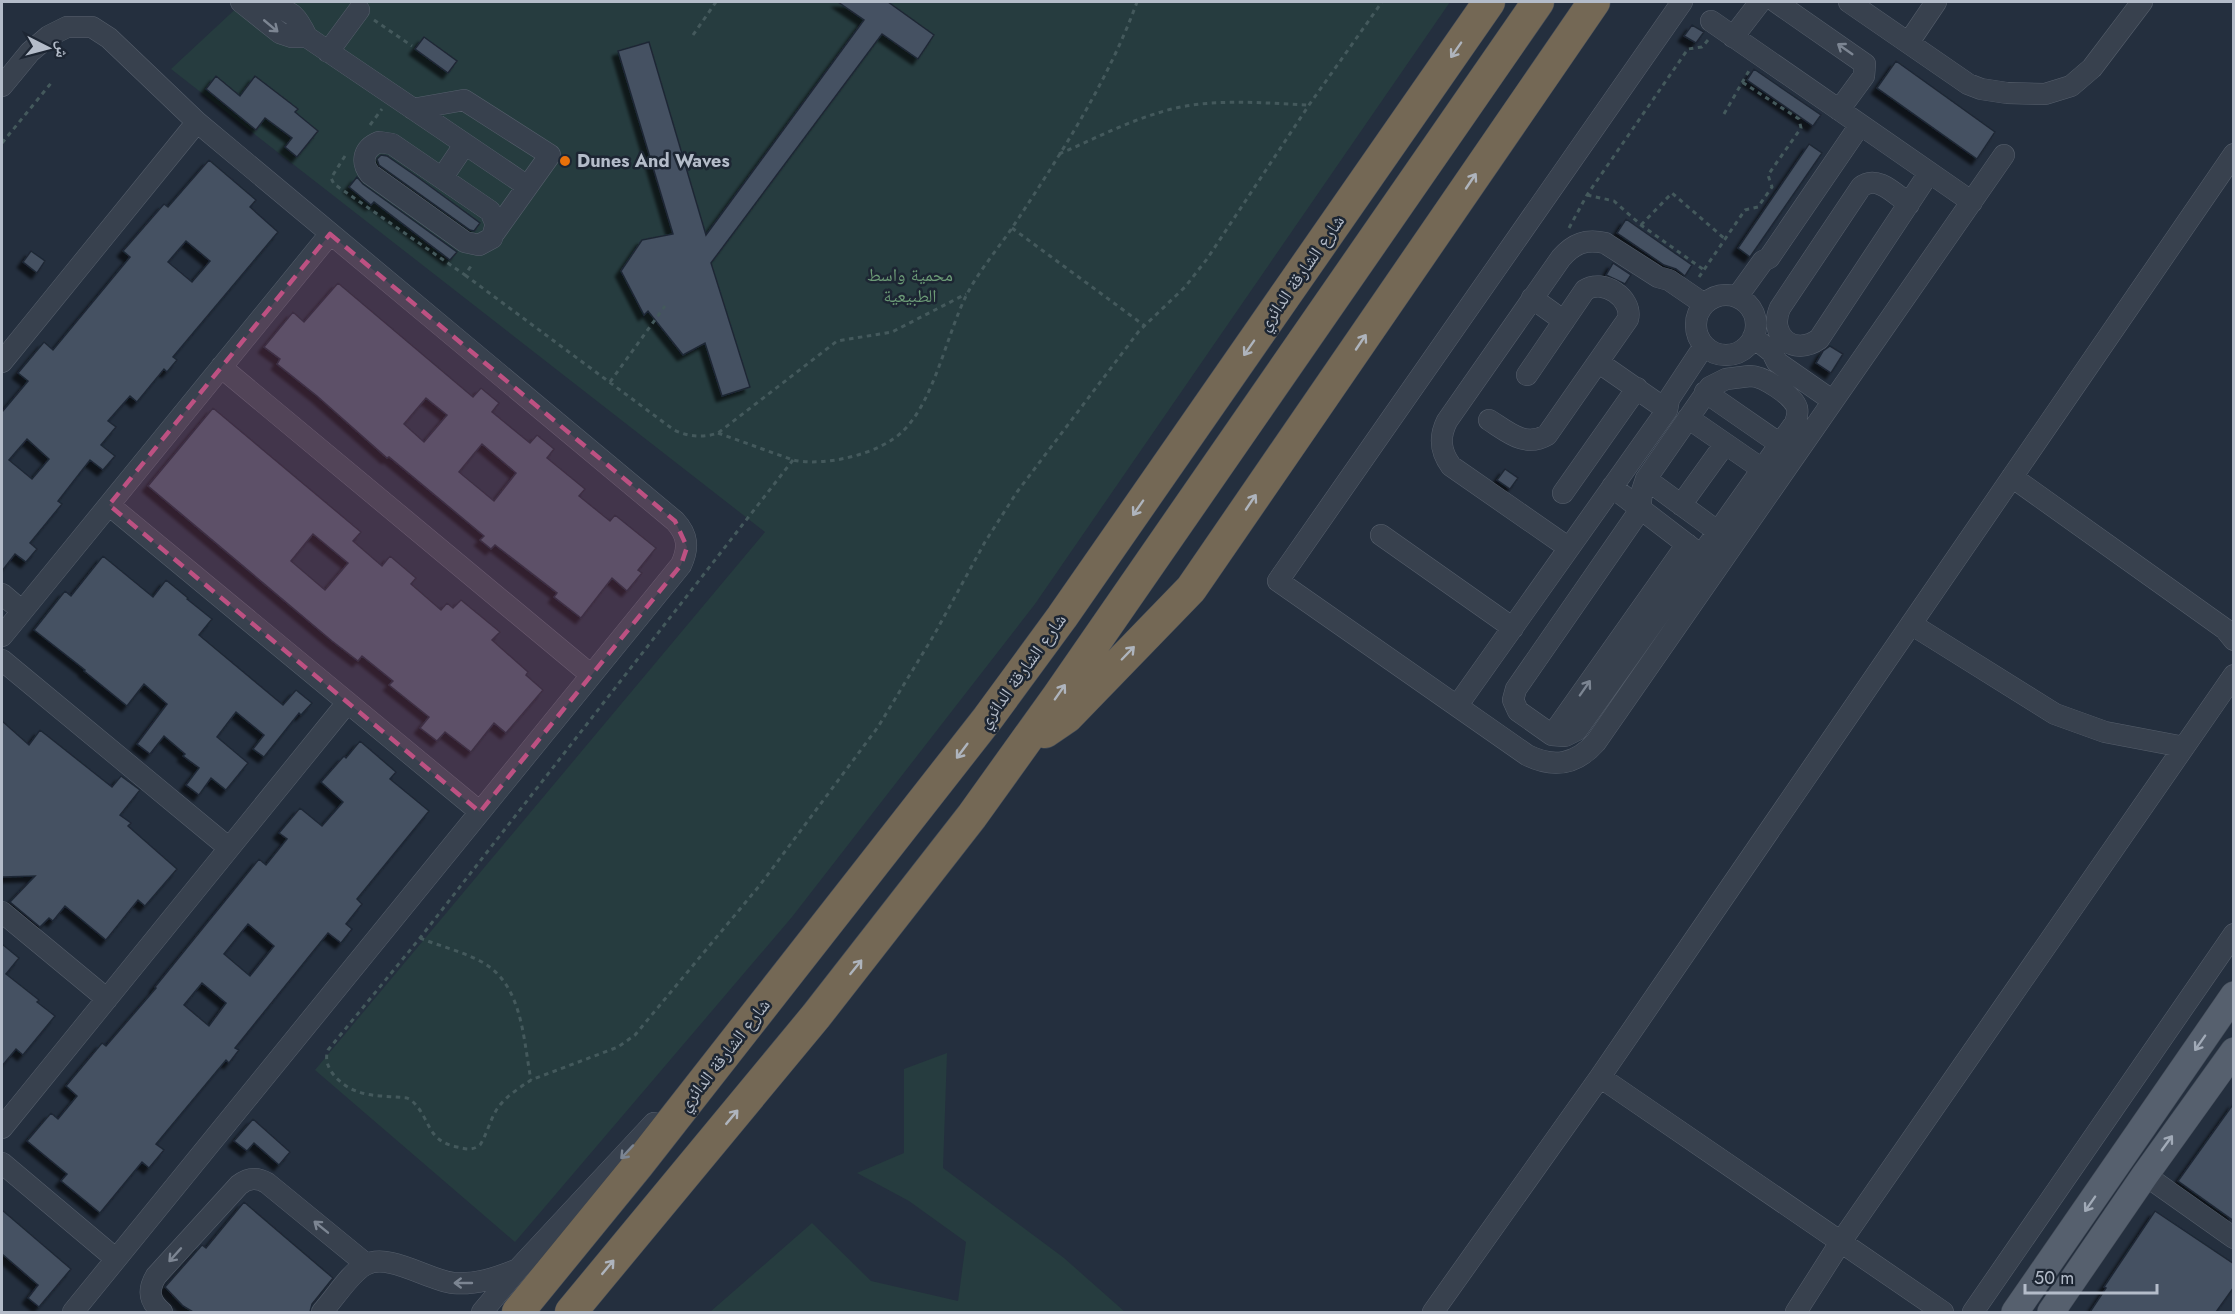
<svg xmlns="http://www.w3.org/2000/svg" width="2235" height="1314" font-family="Jost,'Noto Naskh Arabic',sans-serif">
	<style>
		.green { fill: #263c3f }
		.building { fill: #455162; stroke: #1f2835; stroke-width: 1.5; fill-rule: evenodd; filter: url(#shadow) }
		.lines { fill: none; stroke-linecap: round; stroke-linejoin: round }
		.minor-casing { stroke: #565f6c; stroke-width: 22 }
		.major-casing { stroke: #414a57; stroke-width: 28 }
		.highway-casing { stroke: #434c59; stroke-width: 33 }
		.path { stroke: #44595c; stroke-width: 3; stroke-dasharray: 4.5 4.5; stroke-linecap: butt }
		.minor { stroke: #38414e; stroke-width: 21 }
		.major { stroke: #56606e; stroke-width: 27 }
		.highway { stroke: #746855; stroke-width: 32 }
		.oneway { stroke: #7c8592 }
		.oneway2 { stroke: #aeb4bd }
		.oneway3 { stroke: #a1aab7 }
		.marked { fill: #bd5182; fill-opacity: 0.2; stroke: #bd5182; stroke-width: 4.5; stroke-dasharray: 12 8; stroke-linejoin: round }
		.food-dot { fill: #e8710a; stroke: #1d2633; stroke-width: 2 }
		.labels { text-anchor: middle; dominant-baseline: central; stroke-width: 5; stroke-linejoin: round; paint-order: stroke }
		.poi-label { font-size: 18px; font-weight: bold; fill: #b4bcc9; stroke: #1d2633; text-anchor: start }
		.street-label { font-size: 18px; fill: #b4bcc9; stroke: #1d2633 }
		.park-label { font-size: 18px; fill: #6b9a76; stroke: #1d2633 }
	</style>
	<defs>
		<filter id="shadow"><feDropShadow dx="-5.5" dy="5.5" stdDeviation="1.5" flood-color="#0009"/></filter>
	</defs>
	<rect width="100%" height="100%" fill="#242f3e"/>
	<path class="green" d="M243,2H1450L1035,604L792,917L515,1242L315,1070L765,532L171,69Z
		M947,1053L943,1168L1064,1258L1125,1312H710L812,1223L871,1281L958,1301L966,1242L909,1201L857,1173L904,1153V1069Z"/>
	<path class="building" d="M838,2H888L934,35L918,59L882,34L711,263L750,387L722,396L705,343L683,355L648,311L644,315L621,271L642,240L673,234L618,51L649,42L706,235L864,20Z
		M1692,25L1704,32L1696,43L1684,36Z
		M424,37L457,61L448,73L415,49Z
		M1896,61L1995,132L1977,159L1877,88Z
		M1754,69L1821,115L1813,126L1747,80Z
		M216,76L240,96L255,76L298,109L295,112L318,131L297,157L285,147L292,138L265,118L256,130L206,89Z
		M1809,144L1822,153L1750,257L1738,248Z
		M381,155L387,156L416,176L480,223L474,231L470,230L379,165L377,159Z
		M209,160L256,200L250,207L278,232L173,357L177,360L167,372L164,369L137,402L130,396L108,421L116,427L101,445L115,456L103,470L90,460L58,501L62,504L30,543L37,549L26,562L15,554L2,571V412L28,381L18,373L44,342L53,350L130,257L123,251L164,204L168,207ZM186,241L210,261L192,282L168,262ZM27,439L49,459L32,479L9,460Z
		M357,177L363,184L457,252L450,260L374,202L371,205L349,187Z
		M1626,219L1692,265L1685,276L1676,269L1664,265L1617,233Z
		M31,251L45,261L37,273L23,262Z
		M1613,263L1631,275L1625,284L1606,275Z
		M338,283L473,397L481,388L499,403L492,412L530,443L537,435L554,449L547,458L585,489L579,496L610,521L615,515L656,548L638,570L642,573L627,591L612,578L581,618L554,597L557,593L495,545L491,549L480,540L484,536L389,457L387,458L317,396L277,364L280,359L264,347L293,312L304,322ZM426,398L447,415L424,442L404,424ZM482,444L516,473L494,501L459,472Z
		M1830,346L1843,354L1831,373L1816,363L1823,351Z
		M213,408L361,532L353,541L382,566L390,556L416,578L411,584L441,610L447,603L453,608L461,600L500,632L492,640L528,672L526,675L543,690L506,733L494,723L471,752L445,732L437,741L420,728L429,717L389,685L393,681L362,656L358,661L332,641L148,486ZM313,534L348,563L325,590L291,561Z
		M1505,469L1518,478L1510,489L1497,480Z
		M103,556L153,597L166,580L188,598L187,599L212,619L199,635L283,705L296,690L312,703L301,715L299,713L264,757L253,749L264,735L236,712L217,737L248,763L226,790L211,778L199,795L186,785L199,768L183,756L185,754L164,736L150,754L137,744L167,704L144,684L127,706L84,671L85,670L34,630L65,591L71,596Z
		M2,721L29,745L40,730L112,787L121,776L140,790L120,815L131,823L128,826L177,869L145,906L138,900L106,940L65,906L53,921L49,918L40,927L10,902L35,876L2,877Z
		M360,741L396,772L390,779L429,811L357,899L362,904L346,924L352,929L341,943L328,933L235,1048L239,1050L229,1063L226,1060L156,1144L164,1150L149,1168L142,1162L100,1213L61,1181L67,1174L27,1141L51,1113L58,1119L77,1096L66,1086L102,1043L106,1046L156,988L155,987L259,859L266,865L287,839L279,833L300,808L322,826L343,802L321,782L344,756L346,758ZM248,924L274,946L250,976L224,954ZM202,983L226,1003L209,1026L184,1005Z
		M2,944L19,958L6,974L39,1000L37,1002L55,1016L23,1055L16,1049L2,1066Z
		M2234,1103V1221L2178,1181Z
		M253,1119L290,1152L279,1165L254,1143L247,1151L234,1141Z
		M244,1202L333,1278L312,1304L310,1312H193L183,1306L165,1287L202,1245L206,1248Z
		M2,1210L71,1269L39,1307L28,1298L38,1285L2,1254Z
		M2155,1211L2234,1264V1287L2216,1312H2090L2106,1288L2104,1287Z"/>
	<g class="lines">
		<g class="minor-casing">
			<path id="minor" d="M241,2L280,33L292,37H307
				M264,2C291,13 294,10 307,37L527,186
				M1682,2L1278,581L1527,755C1553,768 1576,765 1596,742L2004,155
				M1776,2L1865,64L1864,76L1839,110
				M1849,2L1968,84L1981,89L2007,93L2045,94L2071,86L2092,68L2142,2
				M1711,21L1972,202
				M1733,37L1760,2
				M1909,42L1936,2
				M328,52L359,10
				M2,86L30,52L49,36L67,27H92L109,38L197,122L675,521C688,535 689,548 681,565L73,1312
				M413,109L464,100L550,155L495,232
				M379,142L392,144L490,211L496,224L492,238L479,245L465,242L370,174C360,161 364,148 379,142Z
				M442,178L465,144
				M1909,204C1895,194 1877,174 1861,187L1780,308C1768,336 1794,357 1819,339L1929,173
				M1696 325a30 30 0 1 1 60 0a30 30 0 1 1-60 0Z
				M1737,297L1763,261L1769,258L1860,125
				M1532,298L1564,321
				M1753,337L1772,352L1777,362L1833,401
				M2,362L197,122
				M1598,362L1667,410
				M221,367L591,675
				M1750,376C1763,376 1793,395 1797,408C1798,413 1797,418 1795,423L1577,730L1565,736L1552,735L1518,711L1513,700L1516,689L1640,510L1642,491L1646,479L1710,387L1726,379Z
				M1705,392L1780,444
				M1688,418L1762,469
				M1489,420C1508,432 1525,448 1547,435L1628,319C1633,298 1603,278 1585,290L1527,375
				M2012,477L2225,629L2234,640
				M1646,479L1717,531
				M1612,487L1697,552
				M1563,493L1637,388
				M109,505L480,812
				M1681,505L1725,444
				M1381,535L1513,628
				M1569,548L1451,466C1440,451 1439,437 1447,421L1561,258C1574,243 1586,239 1605,243L1658,277L1669,280L1704,304
				M2,594L22,611
				M1911,624L2055,714L2105,732L2184,747
				M2,636L330,234
				M2,660L229,848
				M1457,706L1667,410L1669,399L1704,346
				M1552,735L1687,544
				M2,912L107,999
				M1600,1077L1943,1312
				M2,1128L347,703
				M2,1163L116,1259
				M2145,1175L2234,1238
				M162,1312C150,1302 147,1291 156,1276L239,1185C248,1178 257,1177 267,1183L366,1264
				M322,1312C334,1299 351,1272 365,1265C388,1252 428,1280 453,1283C476,1285 496,1278 516,1270
				M482,1312L519,1268L654,1123
				M1433,1312L1600,1077L2234,154
				M1796,1312L1840,1243L2234,675
				M1973,1312L2234,934"/>
		</g>
		<g class="major-casing">
			<path id="major" d="M2015,1312L2234,995
				M2051,1312L2145,1175L2234,1051"/>
		</g>
		<g class="highway-casing">
			<path id="highway" d="M1045,732L1067,717L1191,589L1594,2
				M518,1312L638,1165L988,718L1062,617L1489,2
				M571,1312L816,1016L972,816L1058,696L1538,2"/>
		</g>
		<path class="path" d="M374,20L412,46
			M693,35L716,2
			M1724,114L1750,69
			M370,125L382,109
			M2,143L52,82
			M1059,154C1092,140 1124,123 1158,113C1206,97 1259,103 1309,105
			M345,156L331,178L334,184L465,275L473,263
			M1587,195L1614,201L1641,225L1704,270
			M1641,225L1672,193L1725,239
			M1012,228L1145,326
			M1569,228L1587,195L1688,49L1702,47L1708,40
			M465,275L674,430C689,437 703,438 718,433L837,341L892,332L966,294
			M1699,277L1745,210L1758,207L1772,187L1768,175L1801,128L1799,119L1742,82
			M610,382L665,306
			M718,433L793,460C825,467 880,454 903,431C934,401 947,334 966,296C978,272 997,250 1012,228C1059,157 1108,82 1137,2
			M793,460L420,938L328,1050C321,1068 342,1087 359,1092C373,1097 391,1096 407,1098L411,1100C432,1119 425,1140 457,1147C466,1149 472,1151 480,1145C487,1134 490,1120 497,1109C505,1097 519,1088 531,1080L618,1047L635,1035L760,885L878,727L934,635L985,542L1017,492L1139,331L1185,287L1207,259L1309,105L1382,2
			M420,938C439,946 461,951 480,961C523,983 523,1039 531,1080"/>
		<use href="#minor" class="minor"/>
		<use href="#major" class="major"/>
		<use href="#highway" class="highway"/>
	</g>
	<defs><path id="oneway-shaft" d="M-6 0H5M1.5-3L5.5 0L1.5 3" fill="none" stroke-width="1.6" stroke-linecap="round" stroke-linejoin="round" transform="scale(1.5)"/></defs>
	<g class="oneway">
		<use href="#oneway-shaft" transform="translate(271 26) rotate(40)"/>
		<use href="#oneway-shaft" transform="translate(1845 49) rotate(-145)"/>
		<use href="#oneway-shaft" transform="translate(1585 688) rotate(-55)"/>
		<use href="#oneway-shaft" transform="translate(627 1152) rotate(133)"/>
		<use href="#oneway-shaft" transform="translate(321 1227) rotate(-141)"/>
		<use href="#oneway-shaft" transform="translate(175 1255) rotate(132)"/>
		<use href="#oneway-shaft" transform="translate(463 1283) rotate(-180)"/>
	</g>
	<g class="oneway2">
		<use href="#oneway-shaft" transform="translate(1456 50) rotate(125)"/>
		<use href="#oneway-shaft" transform="translate(1471 181) rotate(-56)"/>
		<use href="#oneway-shaft" transform="translate(1361 342) rotate(-56)"/>
		<use href="#oneway-shaft" transform="translate(1249 348) rotate(125)"/>
		<use href="#oneway-shaft" transform="translate(1251 502) rotate(-56)"/>
		<use href="#oneway-shaft" transform="translate(1138 508) rotate(125)"/>
		<use href="#oneway-shaft" transform="translate(1128 653) rotate(-46)"/>
		<use href="#oneway-shaft" transform="translate(1060 692) rotate(-55)"/>
		<use href="#oneway-shaft" transform="translate(962 751) rotate(127)"/>
		<use href="#oneway-shaft" transform="translate(856 967) rotate(-51)"/>
		<use href="#oneway-shaft" transform="translate(732 1117) rotate(-50)"/>
		<use href="#oneway-shaft" transform="translate(608 1267) rotate(-50)"/>
	</g>
	<g class="oneway3">
		<use href="#oneway-shaft" transform="translate(2200 1043) rotate(125)"/>
		<use href="#oneway-shaft" transform="translate(2167 1143) rotate(-54)"/>
		<use href="#oneway-shaft" transform="translate(2090 1204) rotate(125)"/>
	</g>
	<path class="marked" d="M330,234L675,521L687,547L681,565L480,812L109,505Z"/>
	<circle class="food-dot" cx="565" cy="161" r="6"/>
	<g class="labels">
		<g class="poi-label">
			<text x="577" y="161">Dunes And Waves</text>
		</g>
		<g class="street-label">
			<text transform="translate(1301 273) rotate(-55)">شارع الشارقة الدائري</text>
			<text transform="translate(1022 671) rotate(-54)">شارع الشارقة الدائري</text>
			<text transform="translate(724 1055) rotate(-52)">شارع الشارقة الدائري</text>
		</g>
		<g class="park-label">
			<text x="910" y="275">محمية واسط<tspan x="910" dy="21">الطبيعية</tspan></text>
		</g>
	</g>
	<rect width="2235" height="1314" fill="none" stroke="#b4bcc9" stroke-width="6"/>
	<g transform="translate(48 48) rotate(96)" stroke="#1d2633" stroke-width="4.5" paint-order="stroke">
	<path d="M0-4.5L10 22L0 15L-10 22Z" fill="#b4bcc9"/>
	<text y="-9" font-size="16" font-weight="bold" text-anchor="middle" fill="#b4bcc9">ش</text>
	</g>
	<path d="M2025 1284v9h132v-9" fill="none" stroke="#b4bcc9" stroke-width="3"/>
	<text x="2034" y="1284" font-size="18" fill="#b4bcc9" stroke="#1d2633" stroke-width="4.5" paint-order="stroke">50 m</text>
</svg>
